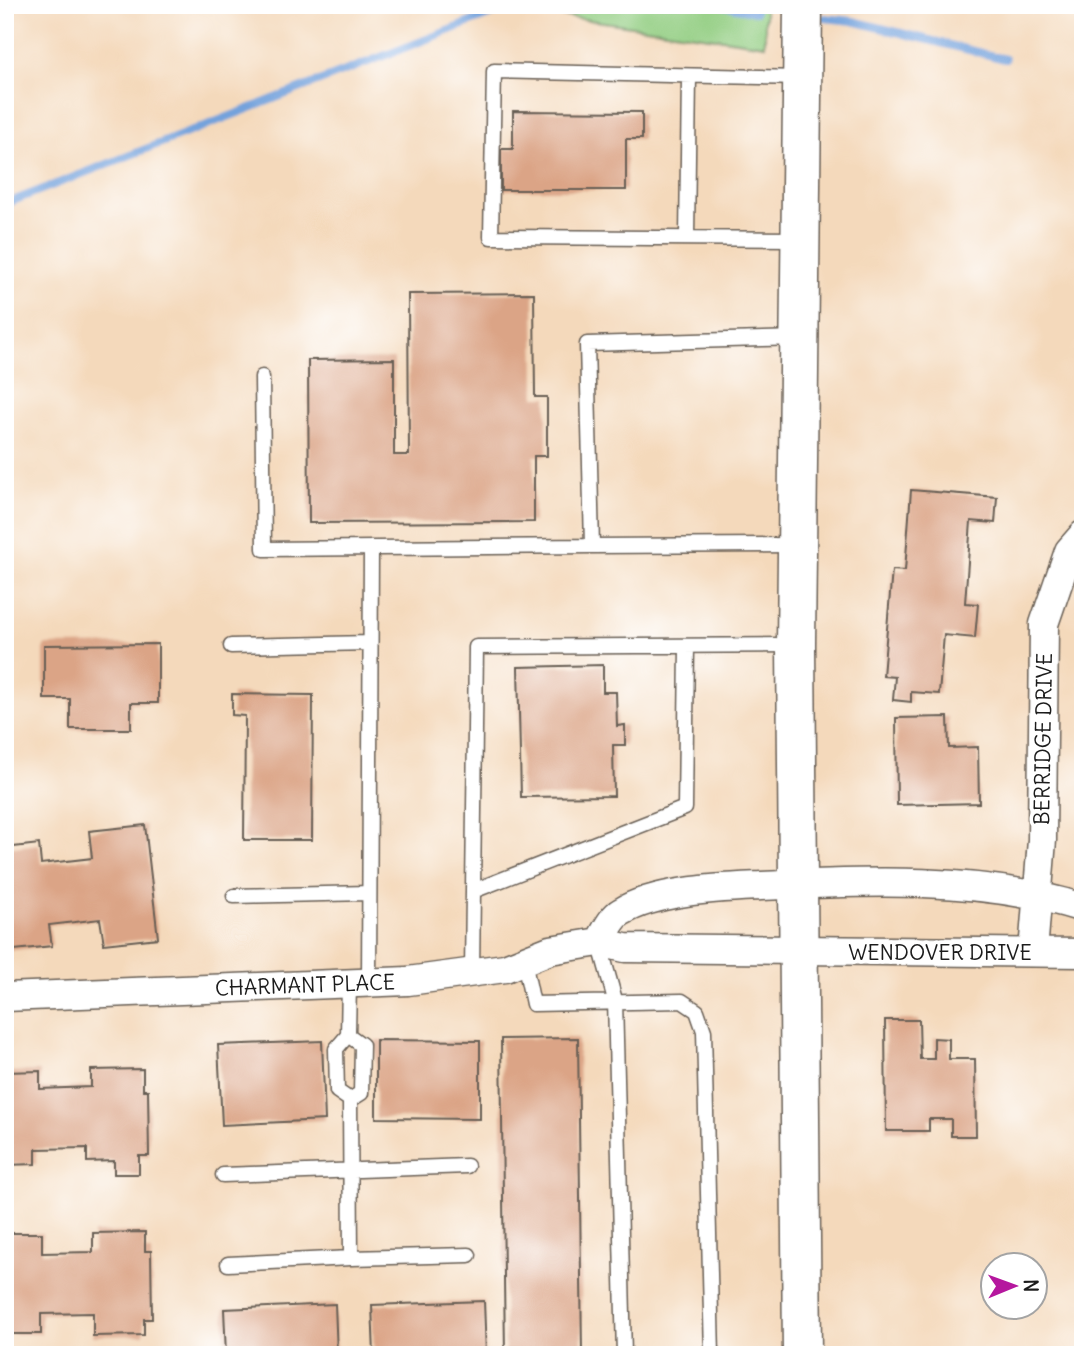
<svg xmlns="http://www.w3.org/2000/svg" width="1088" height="1360" font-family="Delius,sans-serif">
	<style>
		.green { fill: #92cd81; stroke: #57744e; stroke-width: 2 }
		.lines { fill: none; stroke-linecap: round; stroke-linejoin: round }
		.stream { stroke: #73a2dc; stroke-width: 8 }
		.building { fill: #dba486 }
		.service-casing { stroke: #685e54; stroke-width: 17 }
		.minor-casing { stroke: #685e54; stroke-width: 31 }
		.secondary-casing { stroke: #685e54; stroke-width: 41 }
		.service { stroke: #fff; stroke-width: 14 }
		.minor { stroke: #fff; stroke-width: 28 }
		.secondary { stroke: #fff; stroke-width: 38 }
		.labels { text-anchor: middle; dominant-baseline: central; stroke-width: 7; stroke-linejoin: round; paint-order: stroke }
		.street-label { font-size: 21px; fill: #1c1c1c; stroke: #fff }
	</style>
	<rect width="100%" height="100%" fill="#fff"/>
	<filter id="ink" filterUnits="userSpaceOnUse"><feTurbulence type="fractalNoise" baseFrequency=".0143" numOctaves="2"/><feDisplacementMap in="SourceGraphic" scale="14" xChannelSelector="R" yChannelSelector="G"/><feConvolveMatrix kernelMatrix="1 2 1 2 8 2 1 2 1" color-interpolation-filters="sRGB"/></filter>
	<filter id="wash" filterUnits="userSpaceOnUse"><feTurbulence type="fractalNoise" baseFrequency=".00686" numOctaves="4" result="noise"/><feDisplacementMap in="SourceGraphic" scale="28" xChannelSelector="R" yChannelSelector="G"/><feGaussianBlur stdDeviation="1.57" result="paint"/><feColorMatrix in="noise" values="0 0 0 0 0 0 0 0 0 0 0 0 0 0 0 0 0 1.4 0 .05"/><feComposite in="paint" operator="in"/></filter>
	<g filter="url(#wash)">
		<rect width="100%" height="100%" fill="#f4d9bb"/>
		<path class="green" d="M484,5H765V45Z"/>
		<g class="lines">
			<path class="stream" d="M723,5L755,12
				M825,18L853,21L1005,59
				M5,204L514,5"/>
		</g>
		<g id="blocks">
			<path class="building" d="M513,111L642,112V139H626V190H501V149H513Z
				M534,293L535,397H547V456H534V522L309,523L308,360L394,359V455H409L408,294Z
				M911,490L997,497L995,523L971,521L965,603L978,604L975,638L944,635L939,694L911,692V702L893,700L895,677L883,676L892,570L905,571Z
				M158,644V703H131V729H70V699H44V645Z
				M603,665V692H616L617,726L625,725V745H613L614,796L521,797L518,667Z
				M232,694L313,695L312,840H244L245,716L232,715Z
				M948,717L949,748L978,747L979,803L897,805L896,718Z
				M145,825L158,938L104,944L100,919L49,925L52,946L5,951V848L39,844L41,864L92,858L89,831Z
				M885,1020H919L920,1059H934V1038L949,1039V1059H975L976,1136H951V1119H929V1131H886Z
				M578,1038L582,1355H505L501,1039Z
				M376,1040L480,1041V1119L376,1118Z
				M322,1041L325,1120L222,1125L218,1045Z
				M143,1069V1090H148L149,1156H139V1174H114V1161L87,1162V1148L36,1149V1164L5,1165V1072L40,1071V1089L91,1087V1070Z
				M145,1232V1251H151L152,1319H144V1335L93,1336V1313L41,1314V1334H5V1233H42V1253L93,1252V1233Z
				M484,1301L486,1355H374L372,1305Z
				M335,1304L337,1355H226L224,1309Z"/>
		</g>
	</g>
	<g filter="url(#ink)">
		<use href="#blocks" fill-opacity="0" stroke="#685e54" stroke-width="2"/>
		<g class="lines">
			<g class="service-casing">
				<path id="service" d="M687,238L689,76
					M800,239L491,237L494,71L801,78
					M262,377L264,549L592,546
					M795,545L592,546L587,344L799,338
					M231,646L370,643
					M473,891L685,808L687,646
					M234,896L369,893
					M599,942L615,1000L624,1355
					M524,961L533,1004L682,1001L697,1011L704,1031L712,1355
					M472,972L476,647L795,645
					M369,982L371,548
					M349,983L348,1035L336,1049L337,1091L350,1100
					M348,1035L362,1045L361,1093L350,1100
					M223,1175L467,1166
					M351,1258L469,1255
					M228,1264L351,1258L350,1100"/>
			</g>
			<g class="minor-casing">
				<path id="minor" d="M599,942C605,933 612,917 621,912C656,890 721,888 761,886C864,881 984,876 1083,908
					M1033,952L1042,840L1044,624L1069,551L1083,535
					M5,997L408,981L505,968L550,950L599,942L625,948L1083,953"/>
			</g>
			<g class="secondary-casing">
				<path id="secondary" d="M802,1355L796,645L803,5"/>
			</g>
			<use href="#service" class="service"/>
			<use href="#minor" class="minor"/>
			<use href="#secondary" class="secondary"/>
		</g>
	</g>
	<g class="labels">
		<g class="street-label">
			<text transform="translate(1043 739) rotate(-89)">BERRIDGE DRIVE</text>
			<text x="940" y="952">WENDOVER DRIVE</text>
			<text transform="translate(305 985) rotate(-2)">CHARMANT PLACE</text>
		</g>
	</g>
	<rect width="1088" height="1360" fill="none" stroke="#fff" stroke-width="28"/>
	<g transform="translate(1014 1286) rotate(89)"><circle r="33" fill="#ffffff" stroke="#a4a4a4" stroke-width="2"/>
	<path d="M0-5L12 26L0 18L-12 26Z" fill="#b5179e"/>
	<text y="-10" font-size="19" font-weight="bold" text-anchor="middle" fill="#1c1c1c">N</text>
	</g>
</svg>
